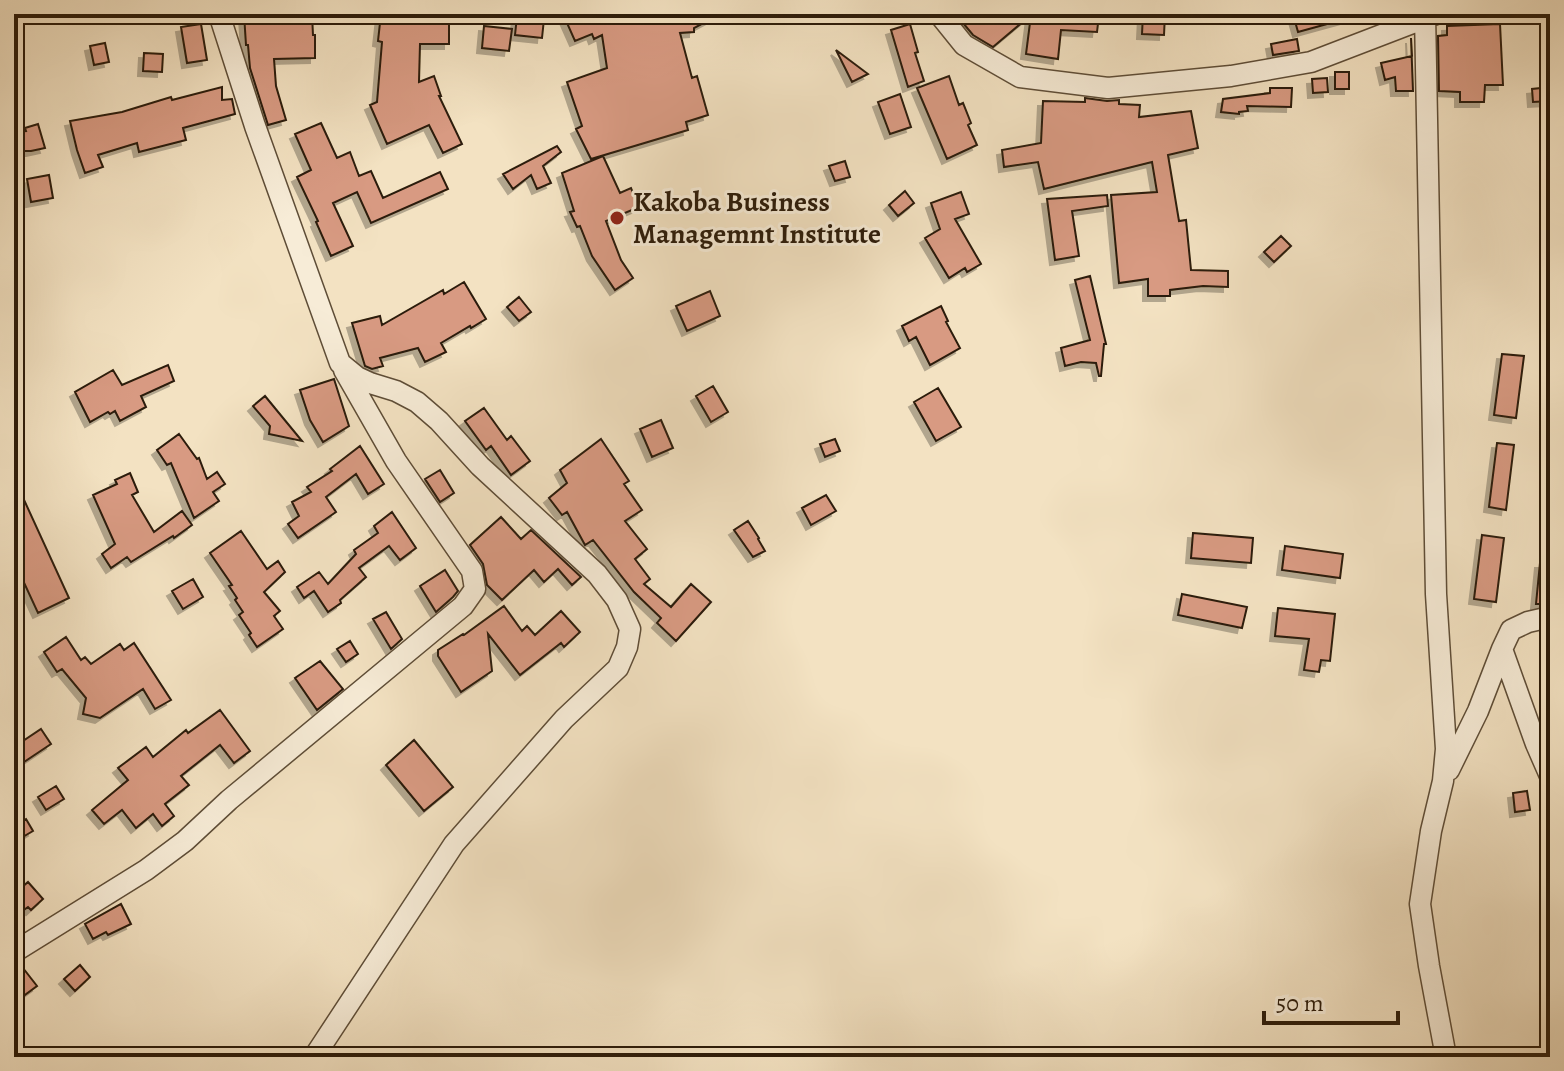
<svg xmlns="http://www.w3.org/2000/svg" width="1564" height="1071" font-family="Alegreya,serif">
	<style>
		.building { fill: #d89a82; stroke: #2c1b09; stroke-width: 2; filter: url(#shadow) }
		.lines { fill: none; stroke-linecap: round; stroke-linejoin: round }
		.street-casing { stroke: #5e4d37; stroke-width: 23 }
		.street { stroke: #f7ecd7; stroke-width: 20 }
		.poi-dot { fill: #8f2418; stroke: #f7ecd7; stroke-width: 3 }
		.labels { text-anchor: middle; dominant-baseline: central; stroke-width: 6; stroke-linejoin: round; paint-order: stroke }
		.poi-label { font-size: 28px; font-weight: bold; fill: #2c1b09; stroke: #f7ecd7; text-anchor: start }
	</style>
	<defs>
		<filter id="shadow"><feDropShadow dx="-5" dy="5" stdDeviation="0" flood-color="#0004"/></filter>
	</defs>
	<rect width="100%" height="100%" fill="#f3e2c2"/>
	<filter id="stains"><feTurbulence type="fractalNoise" baseFrequency=".0025" numOctaves="4"/><feColorMatrix values="0 0 0 0 .2 0 0 0 0 .09 0 0 0 0 .02 0 0 0 .5 -.17"/></filter>
	<radialGradient id="worn" r=".72"><stop offset=".6" stop-color="#630" stop-opacity="0"/><stop offset="1" stop-color="#630" stop-opacity=".3"/></radialGradient>
	<path class="building" d="M244,14H312L313,35H315V58L274,59L276,86L286,120L268,125L250,68L248,45H246Z
		M381,14H449V44H420L419,82L434,76L441,96H439L462,144L443,153L429,125L387,144L370,105L377,102L382,42L378,41Z
		M563,14H720L694,28V32L680,33L692,78L697,76L708,115L686,122L688,130L591,159L576,129L582,126L567,82L607,68L602,35L594,39L592,34L575,41Z
		M973,14H1085L1099,15L1097,32L1061,30L1058,59L1026,54L1031,15L993,47L973,35L963,23Z
		M1143,14H1165L1164,35L1142,34Z
		M1293,14H1348L1349,18L1298,32Z
		M517,16L544,19L542,38L515,35Z
		M201,24L207,60L187,63L181,27Z
		M910,24L918,52L915,53L924,81L908,87L891,30Z
		M1500,24L1503,85H1485L1484,102H1460V92L1439,91L1438,36L1447,35V26Z
		M484,26L512,29L509,51L482,48Z
		M1411,38L1413,91H1396L1395,77L1385,80L1381,63L1412,56Z
		M1297,39L1299,51L1273,55L1271,44Z
		M105,43L109,62L94,65L90,46Z
		M836,50L868,74L852,82Z
		M144,53L163,54L162,72L143,71Z
		M1335,72H1349V89H1335Z
		M949,76L959,105L963,103L971,123L968,125L977,145L947,159L917,88Z
		M1327,78L1328,92L1313,93L1312,79Z
		M222,87V100L232,99L235,114L183,128L186,140L139,152L137,143L98,155L103,167L85,173L77,150L70,121L122,112L171,97L172,100Z
		M1550,87V101L1533,102L1532,89Z
		M1270,88H1292L1291,107L1247,106L1248,111L1239,112V114L1221,112L1223,99L1270,93Z
		M900,94L911,127L890,134L878,102Z
		M1085,98L1107,101L1119,100V104L1140,105L1139,117L1191,111L1198,148L1168,155L1179,221L1186,220L1191,270L1228,271V287L1203,286L1170,290V296H1148V279L1119,283L1111,195L1157,192L1152,162L1044,189L1038,162L1004,167L1002,150L1041,143L1043,101L1085,102Z
		M321,123L337,158L350,152L359,176L371,171L383,198L440,172L448,189L371,223L357,192L333,203L353,246L331,256L316,222L318,221L297,177L311,170L295,134Z
		M38,124L45,148L31,151H14V132L26,131L25,128Z
		M557,146L561,152L543,166L551,183L537,189L531,175L513,189L503,174Z
		M603,156L620,193L631,188L639,207L606,221L621,260L633,278L615,290L592,256L580,226L577,227L570,212L574,211L562,173Z
		M845,161L850,177L835,181L829,166Z
		M49,175L53,198L31,202L27,179Z
		M905,191L914,203L898,216L889,205Z
		M961,192L969,214L955,219L981,264L967,272L965,268L949,278L925,238L940,229L931,203Z
		M1107,195L1108,206L1072,211L1079,256L1055,260L1047,199Z
		M1281,236L1291,246L1274,262L1264,252Z
		M1090,276L1106,344H1104L1101,376H1099L1096,363L1081,362L1065,366L1061,348L1090,340L1075,280Z
		M464,282L486,319L471,328L470,326L441,343L446,352L425,362L418,348L380,358L383,366L372,369L365,366L352,323L380,316L382,325L443,290L444,294Z
		M710,291L720,316L687,331L676,306Z
		M519,297L531,312L519,321L507,307Z
		M941,306L948,321L946,322L960,348L930,365L916,337L909,341L902,326Z
		M1502,354L1524,356L1516,418L1494,415Z
		M168,365L174,381L141,396L146,407L120,421L115,411L110,414L108,412L90,422L75,392L113,370L122,385Z
		M334,379L349,426L323,442L310,420L300,390Z
		M713,386L728,412L711,422L696,396Z
		M938,388L961,427L936,441L914,402Z
		M265,396L302,441L269,434L270,426L253,406Z
		M484,408L507,440L511,436L530,461L511,475L491,446L486,450L465,421Z
		M661,420L673,448L652,457L640,429Z
		M179,434L197,459L199,458L207,479L217,472L225,484L213,492L219,501L194,518L171,463L167,465L157,450Z
		M601,439L629,481L624,484L642,510L625,521L647,549L635,559L650,579L644,584L671,607L691,584L711,602L676,641L657,623L661,618L634,592L593,540L585,545L567,512L562,515L549,498L567,483L560,470Z
		M835,439L840,451L825,457L820,444Z
		M1497,443L1514,445L1506,510L1489,507Z
		M360,446L384,484L368,494L356,474L326,497L336,512L298,538L288,524L299,516L292,502L311,492L307,487L332,471L330,469Z
		M440,470L454,493L440,502L425,479Z
		M130,473L138,492L132,495L154,532L182,511L192,525L174,538L173,536L131,562L127,557L111,568L102,554L115,544L93,495L117,484L115,480Z
		M14,478L69,598L38,613L14,561Z
		M826,495L836,511L811,525L802,508Z
		M392,512L416,548L400,560L389,546L359,568L366,577L340,600L341,603L328,612L314,591L304,598L297,587L319,572L328,584L356,554L354,550L378,533L374,526Z
		M501,517L521,539L531,530L581,577L572,585L558,569L544,582L534,570L502,600L487,585L483,564L470,545Z
		M748,521L759,538L758,539L765,551L753,557L734,530Z
		M241,531L267,569L278,561L285,572L264,592L280,611L274,616L283,629L257,647L249,635L251,633L239,615L243,612L235,600L237,598L229,586L232,585L210,553Z
		M1193,533L1253,538L1251,563L1191,558Z
		M1482,535L1504,538L1496,602L1474,599Z
		M1285,546L1343,554L1340,578L1282,570Z
		M1540,563H1550V604H1536Z
		M445,570L458,591L453,597L436,612L420,586Z
		M193,579L203,597L183,609L172,591Z
		M1182,594L1247,607L1242,628L1178,615Z
		M504,606L522,631L527,626L535,635L561,611L580,632L564,647L561,643L520,675L488,634L492,671L461,692L438,656V650L463,634L464,635Z
		M1278,608L1335,614L1330,661L1321,660L1319,672L1304,670L1309,639L1275,636Z
		M386,612L402,639L391,649L373,619Z
		M66,637L81,660L85,657L91,664L120,644L124,650L134,643L171,700L155,709L143,689L100,718L83,714L86,698L62,669L57,672L44,652Z
		M350,641L358,654L346,662L337,649Z
		M320,661L343,689L317,710L295,678Z
		M220,710L250,751L234,763L220,745L181,776L189,785L165,804L174,816L162,826L153,814L136,828L122,810L104,824L92,810L128,780L118,768L146,747L153,757L186,730L188,733Z
		M41,729L51,744L21,764L14,754V747Z
		M414,740L453,787L424,811L386,765Z
		M56,786L64,799L46,810L38,797Z
		M1527,791L1530,810L1515,812L1513,793Z
		M26,819L33,831L14,842V826Z
		M28,882L43,899L31,910L28,907L14,917V894Z
		M121,904L131,924L108,935L106,932L93,939L85,924Z
		M80,965L90,977L75,991L64,979Z
		M23,968L37,986L14,1003V975Z"/>
	<g class="lines">
		<g class="street-casing">
			<path id="street" d="M219,14L255,126L340,363L357,377L370,383L396,391L417,402L439,421L480,466L597,574L617,600L630,629L627,647L618,668L564,719L454,844L314,1057
				M939,14L964,45L1020,77L1108,88L1231,76L1311,62L1436,14
				M1425,14L1436,594L1446,749L1443,781L1431,831L1420,904L1429,966L1446,1057
				M1502,649L1536,744L1550,776
				M1449,770L1478,711L1502,649L1511,630L1528,622L1550,617
				M14,952L146,870L185,841L229,800L463,606L475,589L472,571L396,461L344,370"/>
		</g>
		<use href="#street" class="street"/>
	</g>
	<circle class="poi-dot" cx="617" cy="218" r="8"/>
	<g class="labels">
		<g class="poi-label">
			<text x="633" y="202">Kakoba Business<tspan x="633" dy="32">Managemnt Institute</tspan></text>
		</g>
	</g>
	<rect width="1564" height="1071" fill="none" stroke="#f3e2c2" stroke-width="48"/>
	<rect x="16" y="16" width="1532" height="1039" fill="none" stroke="#2c1b09" stroke-width="4"/>
	<rect x="24" y="24" width="1516" height="1023" fill="none" stroke="#2c1b09" stroke-width="2"/>
	<path d="M1264 1011v12h134v-12" fill="none" stroke="#2c1b09" stroke-width="4"/>
	<text x="1276" y="1011" font-size="24" fill="#2c1b09" stroke="#f7ecd7" stroke-width="6" paint-order="stroke">50 m</text>
	<rect width="100%" height="100%" filter="url(#stains)"/>
	<rect width="100%" height="100%" fill="url(#worn)"/>
</svg>
